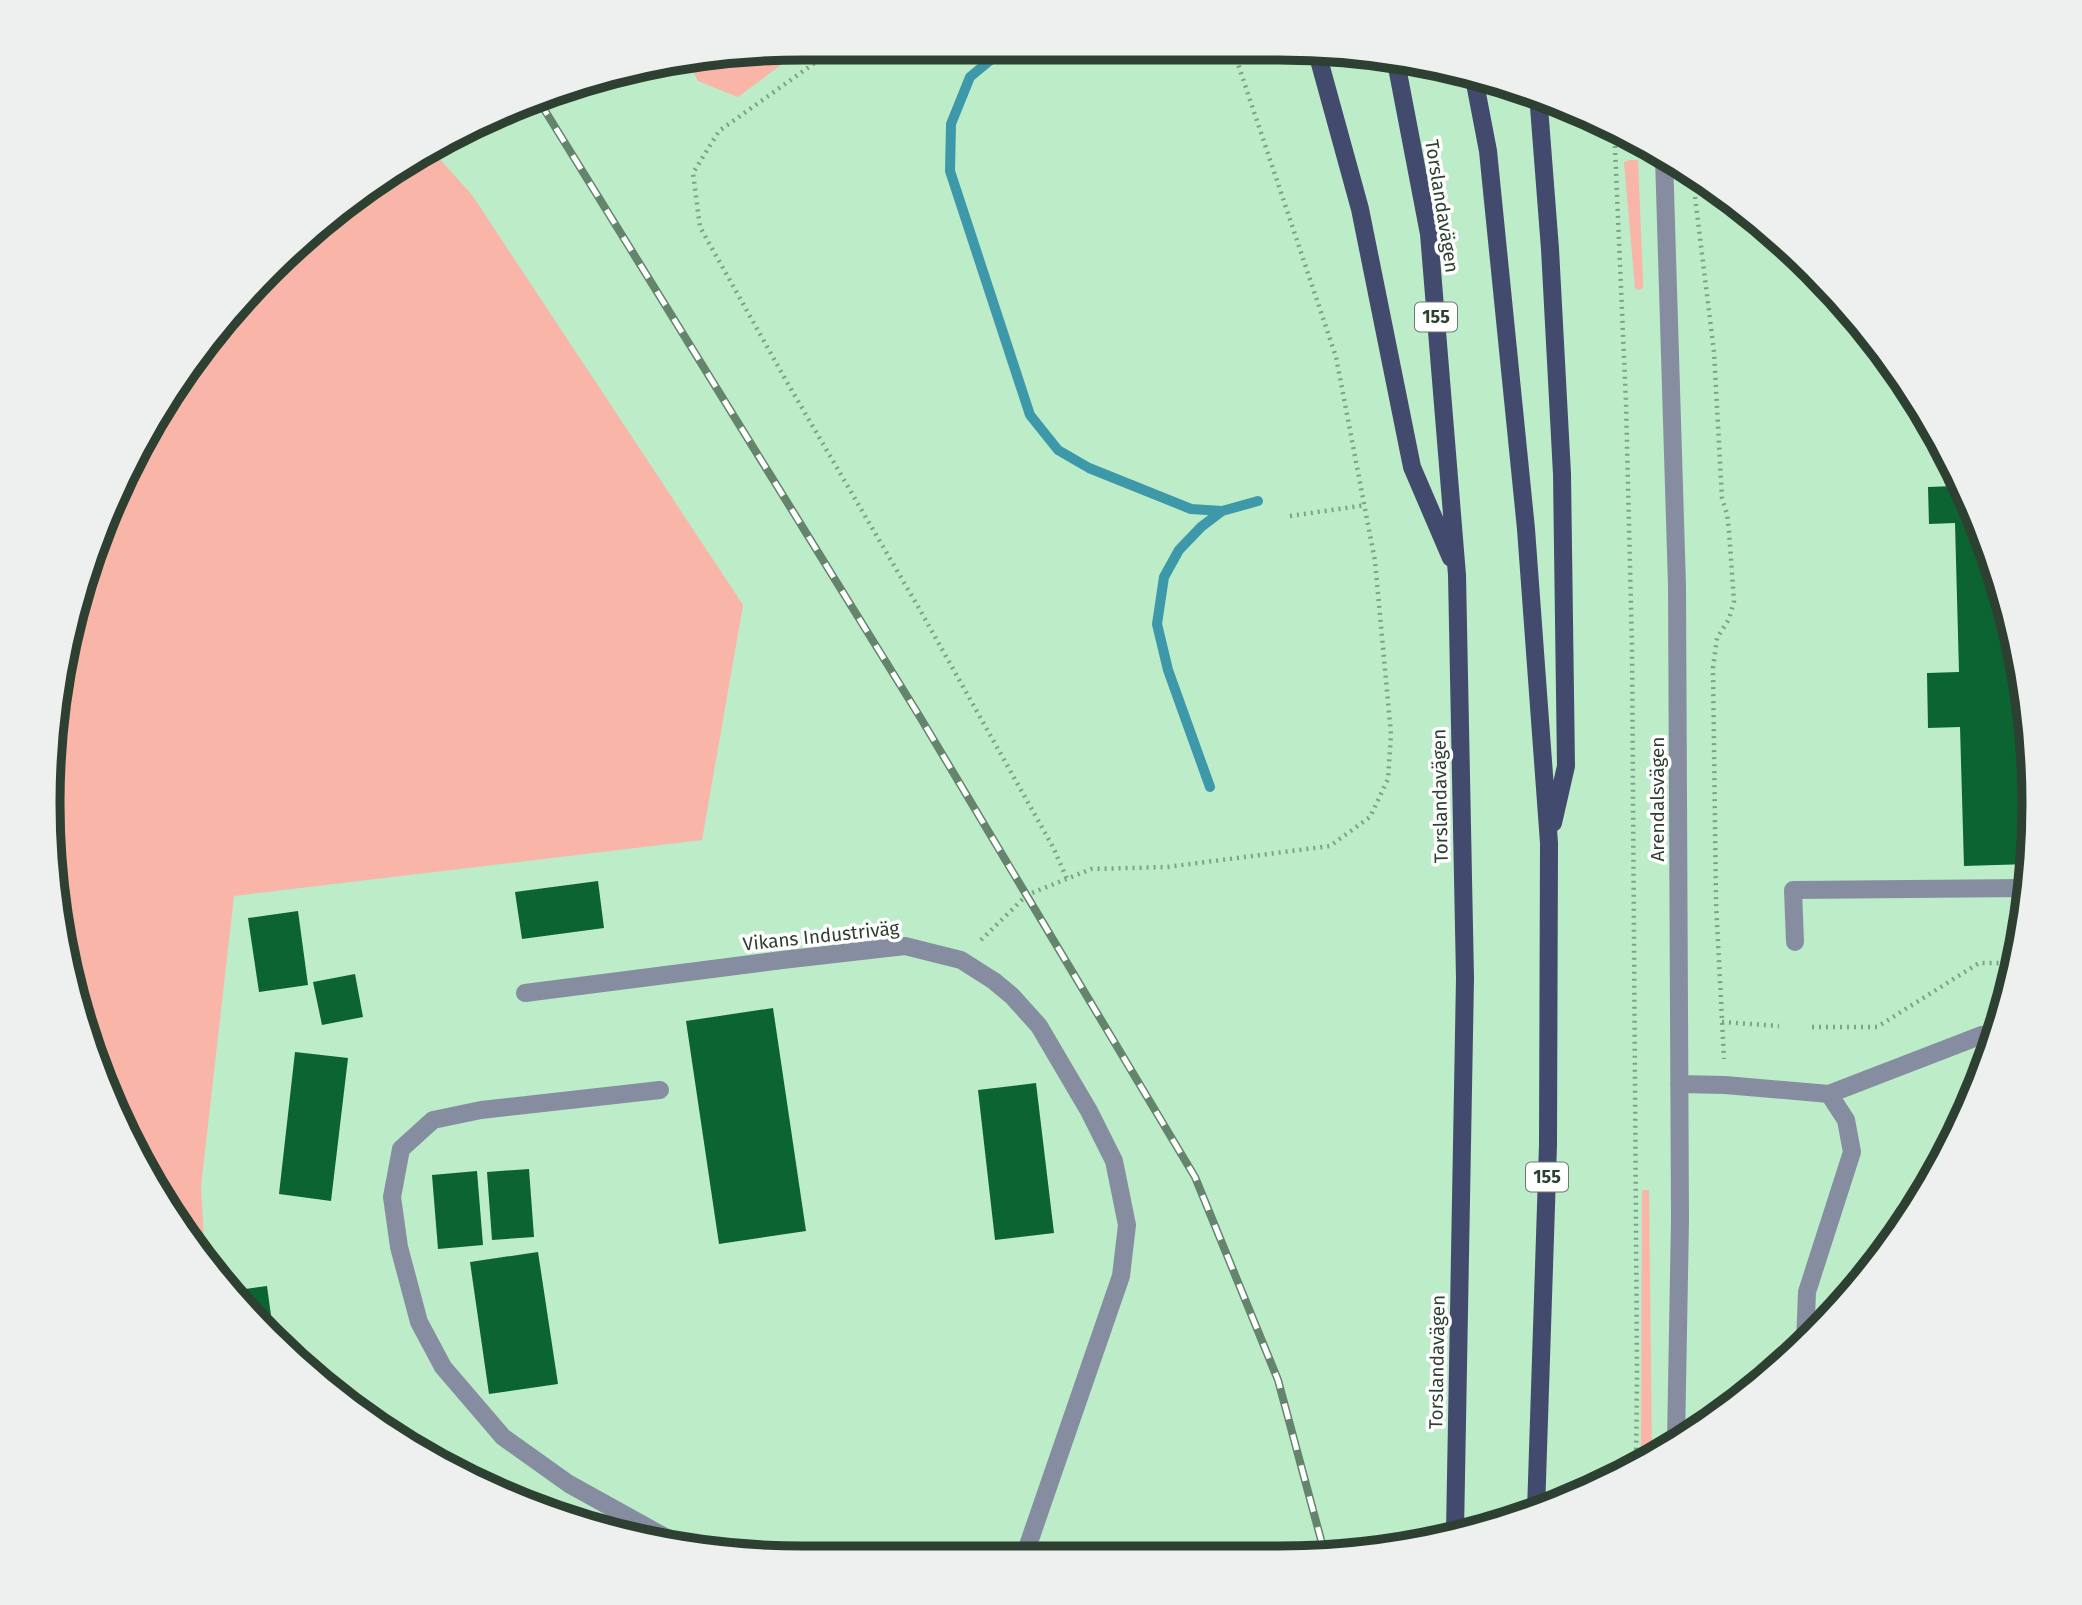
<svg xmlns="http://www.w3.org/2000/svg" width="2082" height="1605" font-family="'Fira Sans',sans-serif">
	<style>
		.green { fill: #f9b5a7 }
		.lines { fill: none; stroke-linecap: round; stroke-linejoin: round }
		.stream { stroke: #3d98a9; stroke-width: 10 }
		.building { fill: #0b6432 }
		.path { stroke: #7ea287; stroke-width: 4.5; stroke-dasharray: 2 5; stroke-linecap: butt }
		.minor { stroke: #878da1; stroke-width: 18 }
		.major { stroke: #424b6d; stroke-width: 18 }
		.rail-casing { stroke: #65846d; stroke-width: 8 }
		.rail { stroke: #fff; stroke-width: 5; stroke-dasharray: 16; stroke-linecap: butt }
		.labels { text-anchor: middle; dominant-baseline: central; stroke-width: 7; stroke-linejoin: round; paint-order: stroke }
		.shield { fill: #fff; stroke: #6c7970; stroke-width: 2 }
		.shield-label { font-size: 18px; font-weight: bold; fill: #2d4032 }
		.street-label { font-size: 19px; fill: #2d4032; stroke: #fff }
		.rim { fill: none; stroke: #2d4032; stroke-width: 9 }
	</style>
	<rect width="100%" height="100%" fill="#bcecc8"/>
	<path class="green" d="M805,47L738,97L698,81L688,62Z
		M429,147L472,195L743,605L702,840L234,896L201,1186L205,1259L174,1222L105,1092L73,998L47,803L73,607L148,425L268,269Z
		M1630,160H1638L1643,281V288L1638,290L1635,288L1624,162Z
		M1642,1190H1649L1652,1454L1641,1459Z"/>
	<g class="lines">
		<path class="stream" d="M1005,48L970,77L951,124L950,171L1030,415L1058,450L1089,468L1191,509L1222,511L1258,501
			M1210,787L1168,670L1157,624L1164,577L1179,550L1201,527L1222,511"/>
	</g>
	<path class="building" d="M1954,469L1977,514L2020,656L2035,803L2029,864L1964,866L1960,727L1928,728L1927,673L1959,672L1955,523L1929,524L1928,487L1954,486Z
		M598,881L604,928L522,939L515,892Z
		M298,911L308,985L259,992L248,918Z
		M355,974L363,1017L322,1025L313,982Z
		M773,1008L806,1231L719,1244L686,1021Z
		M295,1052L348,1058L331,1201L279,1194Z
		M1036,1083L1054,1233L995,1240L978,1090Z
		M529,1169L534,1237L492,1240L487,1172Z
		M477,1171L483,1245L438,1249L432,1175Z
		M538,1252L558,1384L489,1394L470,1262Z
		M267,1286L273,1330L264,1331L231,1291Z"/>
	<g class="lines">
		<path class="path" d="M837,47L719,131L693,173L700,227L788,384L920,610L1053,847L1067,879
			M1614,125L1626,403L1632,649L1637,1376L1636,1462
			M1695,197L1714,352L1722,498L1727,514L1729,531L1734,601L1729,619L1717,638L1713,668L1716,903L1724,1059
			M1290,516L1366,505
			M981,940L1027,895L1091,869L1167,867L1330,846L1370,817L1388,779L1391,734L1375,561L1336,357L1233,49
			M1722,1022L1779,1026
			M1812,1027H1877L1979,963H2016"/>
		<path class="minor" d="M1664,157L1677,586L1680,1220L1676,1442
			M1795,942L1793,890L2026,888
			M525,993L782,960L905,946L961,960L994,981L1012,996L1039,1026L1089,1111L1114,1161L1127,1225L1121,1276L1026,1551
			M1679,1084L1725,1085L1829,1094L1846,1120L1852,1152L1807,1292L1805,1344
			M660,1090L481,1110L433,1120L401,1149L392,1197L399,1247L419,1322L443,1367L503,1437L569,1484L663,1536L695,1549
			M1829,1094L1982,1035L1995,1034"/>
		<path class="major" d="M1316,49L1360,209L1412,467L1451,558
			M1396,62L1429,234L1457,575L1465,978L1455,1533
			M1474,78L1488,151L1526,529L1549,843L1548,1145L1536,1511
			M1538,94L1550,249L1562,474L1566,766L1553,823"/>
		<g class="rail-casing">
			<path id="rail" d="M539,101L920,717L1195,1177L1278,1380L1324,1551"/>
		</g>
		<use href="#rail" class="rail"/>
	</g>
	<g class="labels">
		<g class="shield">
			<rect x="1415" y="302.5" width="42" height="29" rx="5"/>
			<rect x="1526" y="1162.5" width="42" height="29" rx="5"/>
		</g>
		<g class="shield-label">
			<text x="1436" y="317">155</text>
			<text x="1547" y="1177">155</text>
		</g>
		<g class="street-label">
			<text transform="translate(1442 206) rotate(81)">Torslandavägen</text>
			<text transform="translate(1440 796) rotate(-91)">Torslandavägen</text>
			<text transform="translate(1657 799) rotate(-90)">Arendalsvägen</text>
			<text transform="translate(821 936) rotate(-6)">Vikans Industriväg</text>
			<text transform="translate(1437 1362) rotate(-89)">Torslandavägen</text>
		</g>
	</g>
	<path d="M0 0H2082V1605H0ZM803 60H1279A743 743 0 0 1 2022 803V803A743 743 0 0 1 1279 1546H803A743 743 0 0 1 60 803V803A743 743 0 0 1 803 60Z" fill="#eef0ef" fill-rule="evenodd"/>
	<path class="rim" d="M803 60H1279A743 743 0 0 1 2022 803V803A743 743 0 0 1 1279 1546H803A743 743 0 0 1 60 803V803A743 743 0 0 1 803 60Z"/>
</svg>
